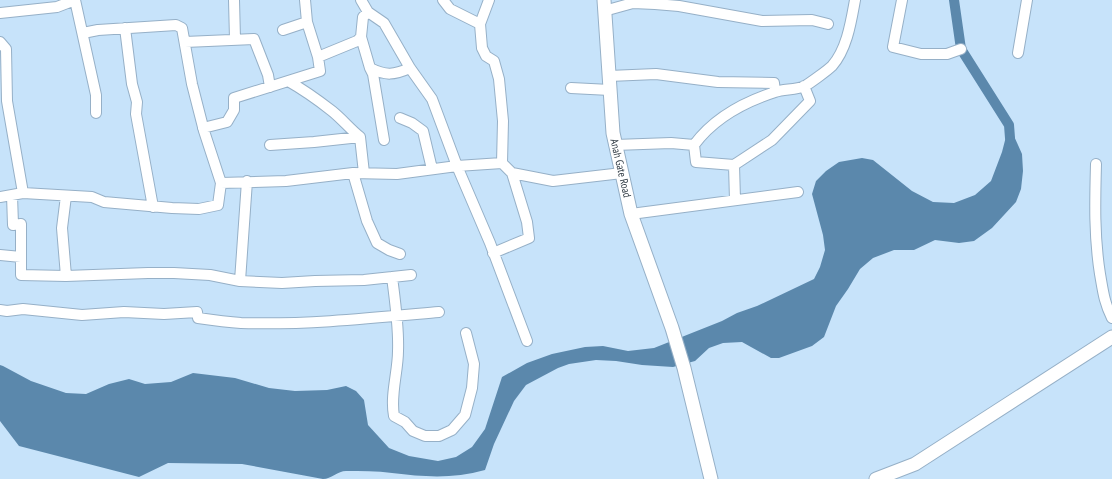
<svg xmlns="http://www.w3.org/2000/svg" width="1112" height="479" font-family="'PT Sans Narrow',sans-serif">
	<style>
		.water { fill: #5b88ac }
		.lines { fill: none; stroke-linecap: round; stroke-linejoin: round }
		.canal { stroke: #5b88ac; stroke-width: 10 }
		.minor-casing { stroke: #96b0c7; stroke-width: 12 }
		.tertiary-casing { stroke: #96b0c7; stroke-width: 15 }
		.minor { stroke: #fff; stroke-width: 10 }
		.tertiary { stroke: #fff; stroke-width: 13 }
		.labels { text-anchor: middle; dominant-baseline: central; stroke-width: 4; stroke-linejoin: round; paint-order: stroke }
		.street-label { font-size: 11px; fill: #2e3942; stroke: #fff }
	</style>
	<rect width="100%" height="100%" fill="#c7e3fa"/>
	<path class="water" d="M1009,125L1022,154L1023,171L1021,189L1016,202L992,228L974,241L959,243L935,240L914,250H894L873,258L860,269L848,289L836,306L824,337L812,346L779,358H771L742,342L723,343L709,348L695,361L673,367L642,365L616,361L596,360L569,364L558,368L526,385L514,401L494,444L485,470C453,479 425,477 392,473C377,471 361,471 346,471C338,471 331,479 323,479L242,464L168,463L139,477L19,446L0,421V365L3,366L31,381L66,393L86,394L109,384L129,379L145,384L171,382L193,373L235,378L269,388L295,391L327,390L346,386L356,391L364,400L368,425L389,448L409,456L438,461L456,457L472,447L485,429L502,377L527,363L552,354L585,347L603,346L628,351L654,348L722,321L737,313L757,306L814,279L820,267L825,250L823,235L812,194L816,181L826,171L839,162L862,158L873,160L912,191L933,202L954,203L975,195L991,181L1002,152Z"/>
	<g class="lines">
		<path class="canal" d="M954,0L961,49L1009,125L1010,138"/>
		<g class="minor-casing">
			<path id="minor" d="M75,0L96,95V113
				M234,0L235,39
				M305,0L307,22L318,57
				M361,0L368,12L384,23L410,68L432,99L457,166L490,243L527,341
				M443,0L450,9L480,24
				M489,0L480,24L482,48L486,56L494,61L499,79L503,121L502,163
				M902,0L893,47L921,54H947L961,49
				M604,11L633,3L655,4L679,6L762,21L812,20L828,24
				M0,13L57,7L75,0
				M125,28L132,84L137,102L136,114L153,207
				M283,30L307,22
				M361,37L370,68L373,74L384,140
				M0,42L6,49L7,101L23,193
				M185,42L254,39L268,75L270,87
				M1018,53L1027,0
				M370,68C386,76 394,75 410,68
				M609,76L656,74L718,82L774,83L775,92
				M288,81C304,90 318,100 332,111C342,119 350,129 360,137L364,173
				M571,88L610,90
				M400,118L412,123L423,131L432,169
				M203,128L227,122L234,110V98L320,71L318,57L357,41L361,37L363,17L368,12
				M270,145L314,142L360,137
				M615,145L671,143L694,145
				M1096,164C1095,201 1094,236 1100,274C1103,291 1104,302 1112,318
				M734,165L696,162L694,145C713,119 744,102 775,92C784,89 796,90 805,86C810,83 828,70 832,66C847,49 851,22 855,0
				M353,173L367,221L377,243L389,250L400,254
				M221,183L286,181L353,173L397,174L457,166L502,163L512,173L553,181L622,173
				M12,195L13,225L21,224V275L66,276L148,273H174L210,275L240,281L282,283L315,281L364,280L411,275
				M0,197L23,193L92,197L104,202L172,208L199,209L218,205L221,183L204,131L192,84L182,28L176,25L98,30L83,33
				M735,200L734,165L772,140L810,101L804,86
				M631,214L798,192
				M493,253L529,238L527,222L512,173
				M0,255L21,257
				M66,276L62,228L66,196
				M392,277C395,301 399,327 398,351C398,372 390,395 394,416L405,422L413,431L425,436H439L452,430L465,415L472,388L474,364L466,333
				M240,281L247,181
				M0,310L7,311L23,309L82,315L124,312L164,314L197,312L198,318C212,320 227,322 241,323C307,325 373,318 439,312"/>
		</g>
		<g class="tertiary-casing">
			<path id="tertiary" d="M604,0L613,133L631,214L672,328L684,368L711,479
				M876,479L915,464L1112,337"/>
		</g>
		<use href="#minor" class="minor"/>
		<use href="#tertiary" class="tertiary"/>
	</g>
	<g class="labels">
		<g class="street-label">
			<text transform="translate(621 168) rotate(77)">Anah Gate Road</text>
		</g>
	</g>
</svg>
